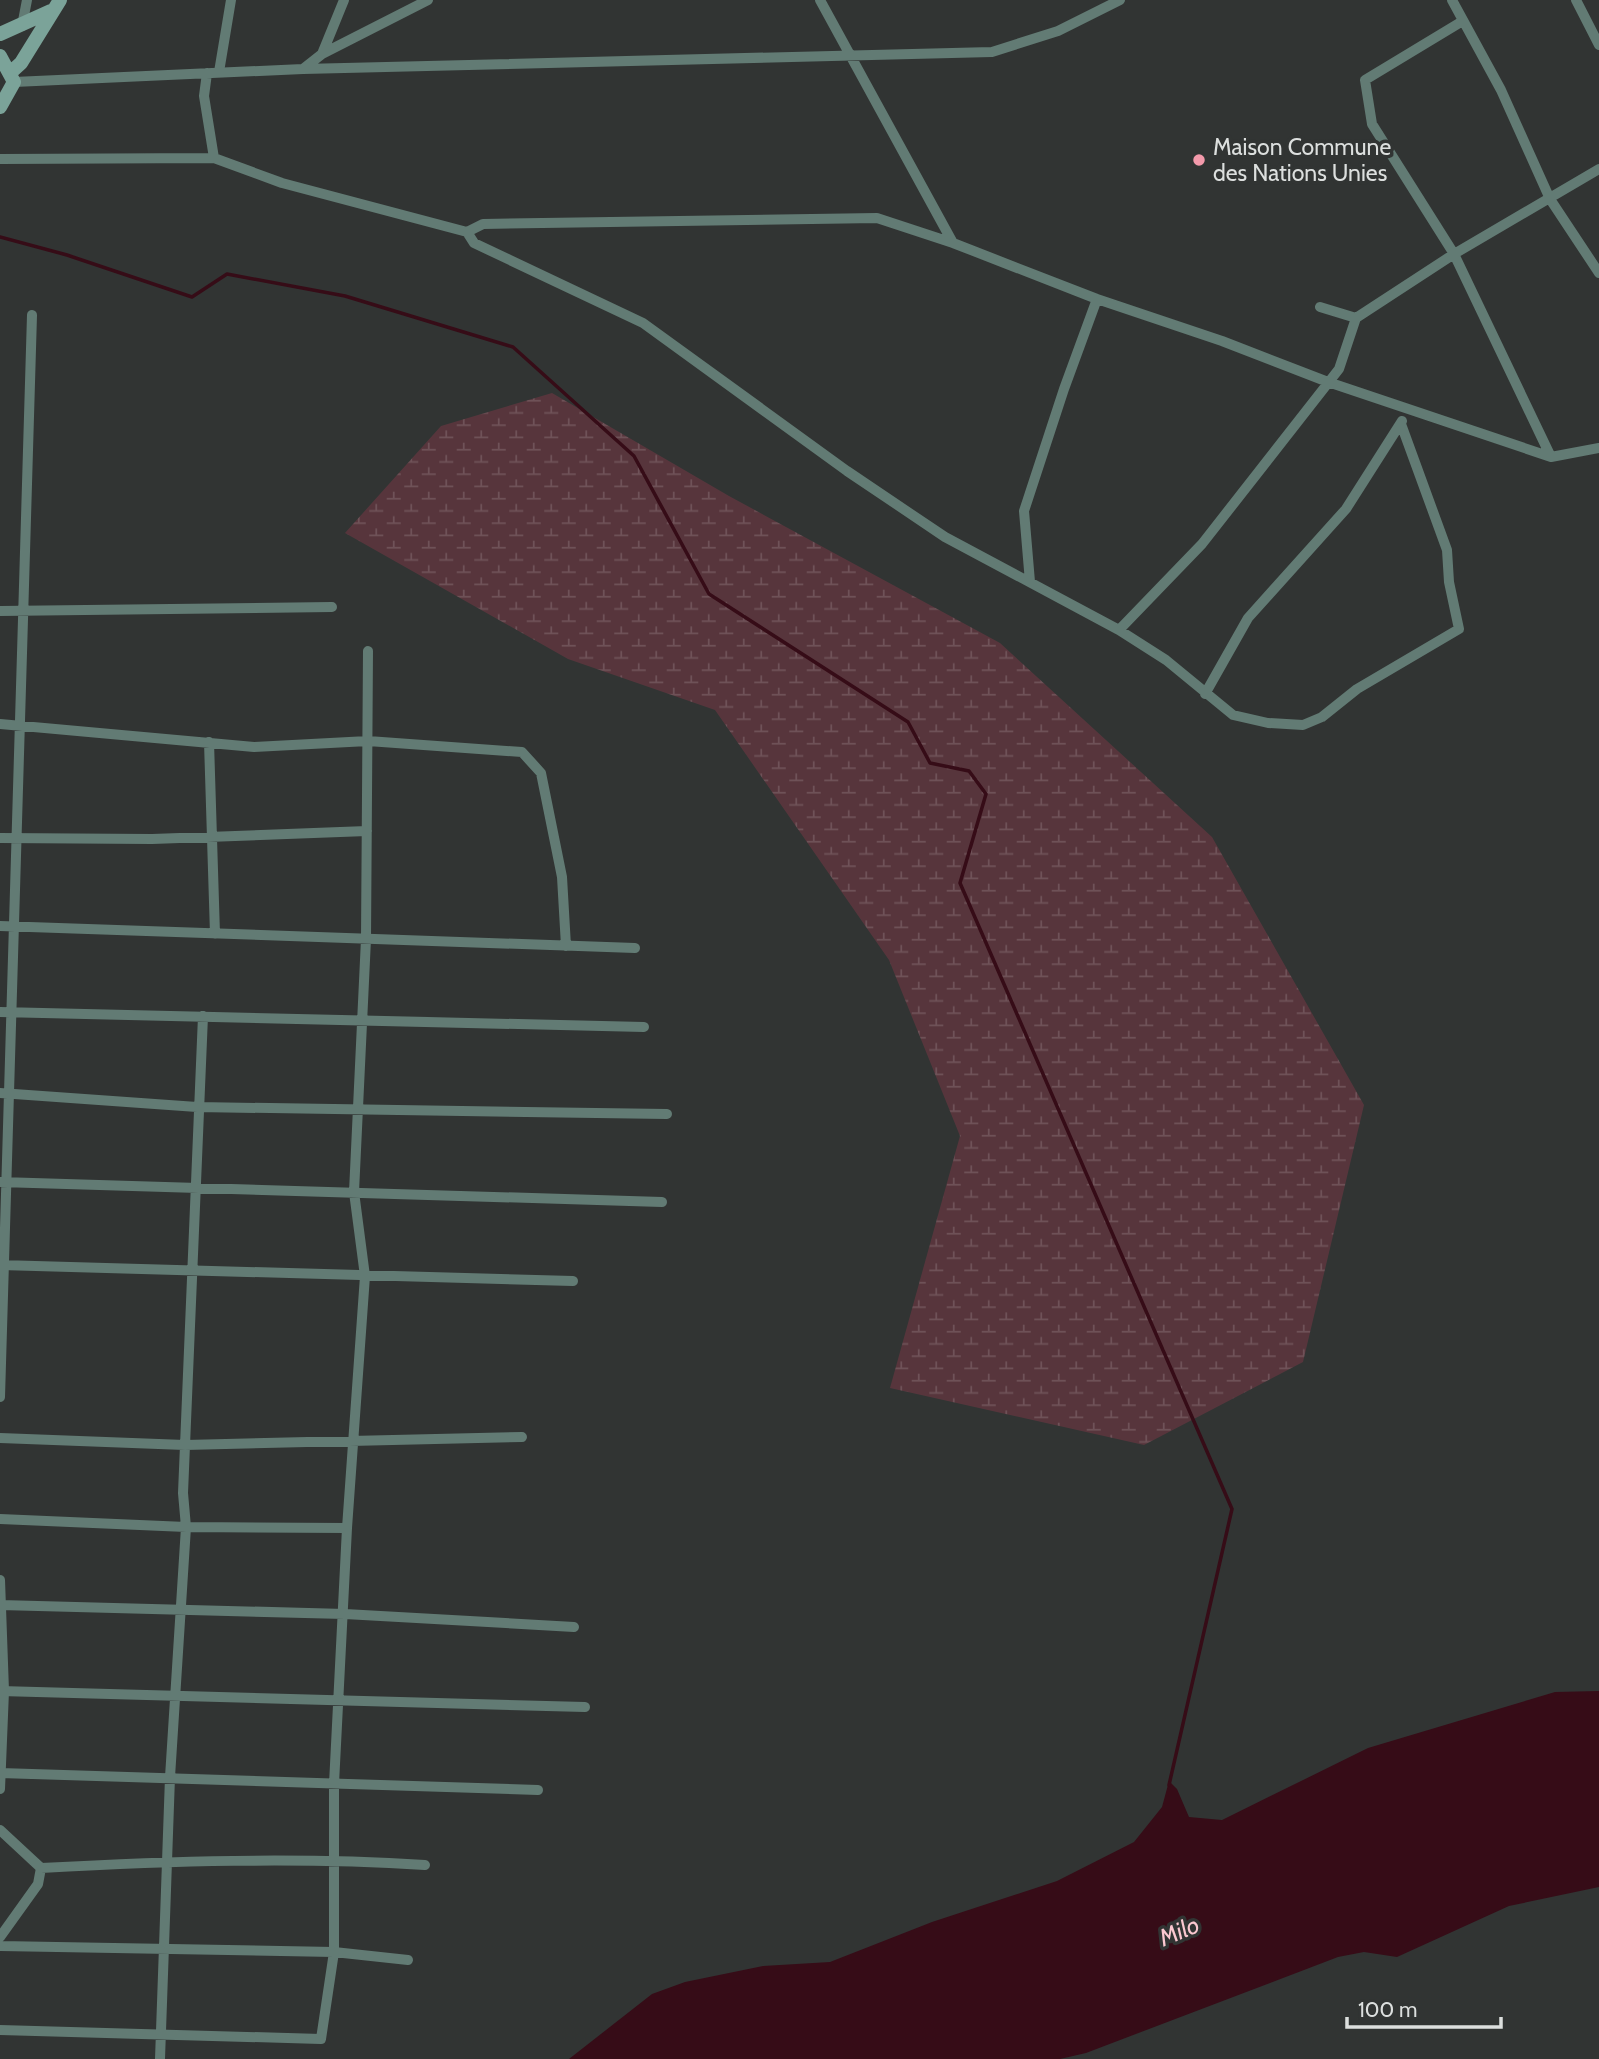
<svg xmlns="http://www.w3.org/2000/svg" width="1599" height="2059" font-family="Cabin,sans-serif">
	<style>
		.wetland { fill: url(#wetland-marsh) }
		.water { fill: #360c17 }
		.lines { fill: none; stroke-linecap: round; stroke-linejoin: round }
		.stream { stroke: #360c17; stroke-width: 3.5 }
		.street { stroke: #627b74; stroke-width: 10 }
		.secondary { stroke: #7ba399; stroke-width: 14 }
		.poi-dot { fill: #f39aab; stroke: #313433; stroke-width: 2.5 }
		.labels { text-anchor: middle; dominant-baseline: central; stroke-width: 7; stroke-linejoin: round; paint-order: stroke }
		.poi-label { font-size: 23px; fill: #dcdfde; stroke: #313433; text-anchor: start }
		.water-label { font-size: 24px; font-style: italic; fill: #fbc8d0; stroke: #313433 }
	</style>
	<defs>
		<pattern id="wetland-marsh" width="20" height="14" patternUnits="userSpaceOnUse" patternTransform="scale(1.75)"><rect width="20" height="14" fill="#57353c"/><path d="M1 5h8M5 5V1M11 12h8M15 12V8" fill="none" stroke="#6f5258"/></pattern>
	</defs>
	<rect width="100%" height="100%" fill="#313433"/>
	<path class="wetland" d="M552,393L729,496L1000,643L1212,837L1364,1105L1303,1362L1144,1445L890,1388L960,1136L889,960L715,710L568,659L345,533L441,426Z"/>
	<path class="water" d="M1599,1691V1887L1509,1906L1397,1957L1364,1952L1338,1957L1086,2053L1060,2059H569L652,1994L685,1982L763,1966L830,1962L932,1922L1057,1881L1134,1842L1162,1807L1169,1781L1177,1789L1189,1817L1222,1820L1368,1748L1555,1692Z"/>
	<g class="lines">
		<path class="stream" d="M0,237L67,255L192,297L227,274L345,296L513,347L634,456L709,594L908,722L930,763L969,771L986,794L960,883L1232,1509L1169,1785"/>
		<path class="street" d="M820,0L953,243
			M1452,0L1501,90L1550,199L1599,273
			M1576,0L1599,45
			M1461,22L1365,80L1372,124L1454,254L1551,457
			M22,26L27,0
			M322,54L344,0
			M303,69L992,52L1058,31L1120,0
			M219,72L231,0
			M207,73L204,96L214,158L282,183L467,232L474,243L643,323L847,471L945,537L1119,630L1166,660L1233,715L1268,723L1303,725L1322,717L1357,689L1459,629L1449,582L1447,550L1401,424
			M14,82L303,69L322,54L428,0
			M0,159L214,158
			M467,232L483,224L877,218L953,243L1097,299L1222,341L1328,382L1551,457L1599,448
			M1320,307L1356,318
			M1030,582L1024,511L1064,389L1097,299
			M0,611L332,607
			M1119,630L1202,544L1339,369L1356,318L1454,254L1599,169
			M1205,694L1248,618L1346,509L1402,421
			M0,724L254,747L368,741L522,752L541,773L562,877L566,946
			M209,742L215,934
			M0,838L152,839L367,831
			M0,926L635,948
			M0,1012L644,1027
			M0,1093L197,1107L667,1114
			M0,1182L662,1202
			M0,1265L573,1281
			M0,1397L32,315
			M0,1438L185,1445L522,1437
			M0,1519L186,1527L347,1528L365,1276L354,1192L366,939L368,651
			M0,1580L4,1691L0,1789
			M0,1605L345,1614L574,1627
			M0,1691L585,1707
			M0,1773L538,1790
			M0,1830L41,1868C170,1861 297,1857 425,1865
			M0,1937L38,1884L41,1868
			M0,1946L334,1952L408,1960
			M0,2030L321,2039L334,1952V1784L347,1528
			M160,2059L170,1777L186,1527L183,1493L203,1016"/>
		<path class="secondary" d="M0,34L51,11
			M0,56L14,82L0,107
			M10,73L21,63L60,0"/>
	</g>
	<circle class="poi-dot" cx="1199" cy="160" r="7"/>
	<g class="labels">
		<g class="poi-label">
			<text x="1213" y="147">Maison Commune<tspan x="1213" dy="26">des Nations Unies</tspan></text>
		</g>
		<g class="water-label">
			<text transform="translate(1179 1931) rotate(-23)">Milo</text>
		</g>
	</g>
	<path d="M1347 2017v10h154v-10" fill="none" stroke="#dcdfde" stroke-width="3.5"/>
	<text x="1358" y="2017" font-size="21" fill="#dcdfde" stroke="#313433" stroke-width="5" paint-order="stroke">100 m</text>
</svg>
